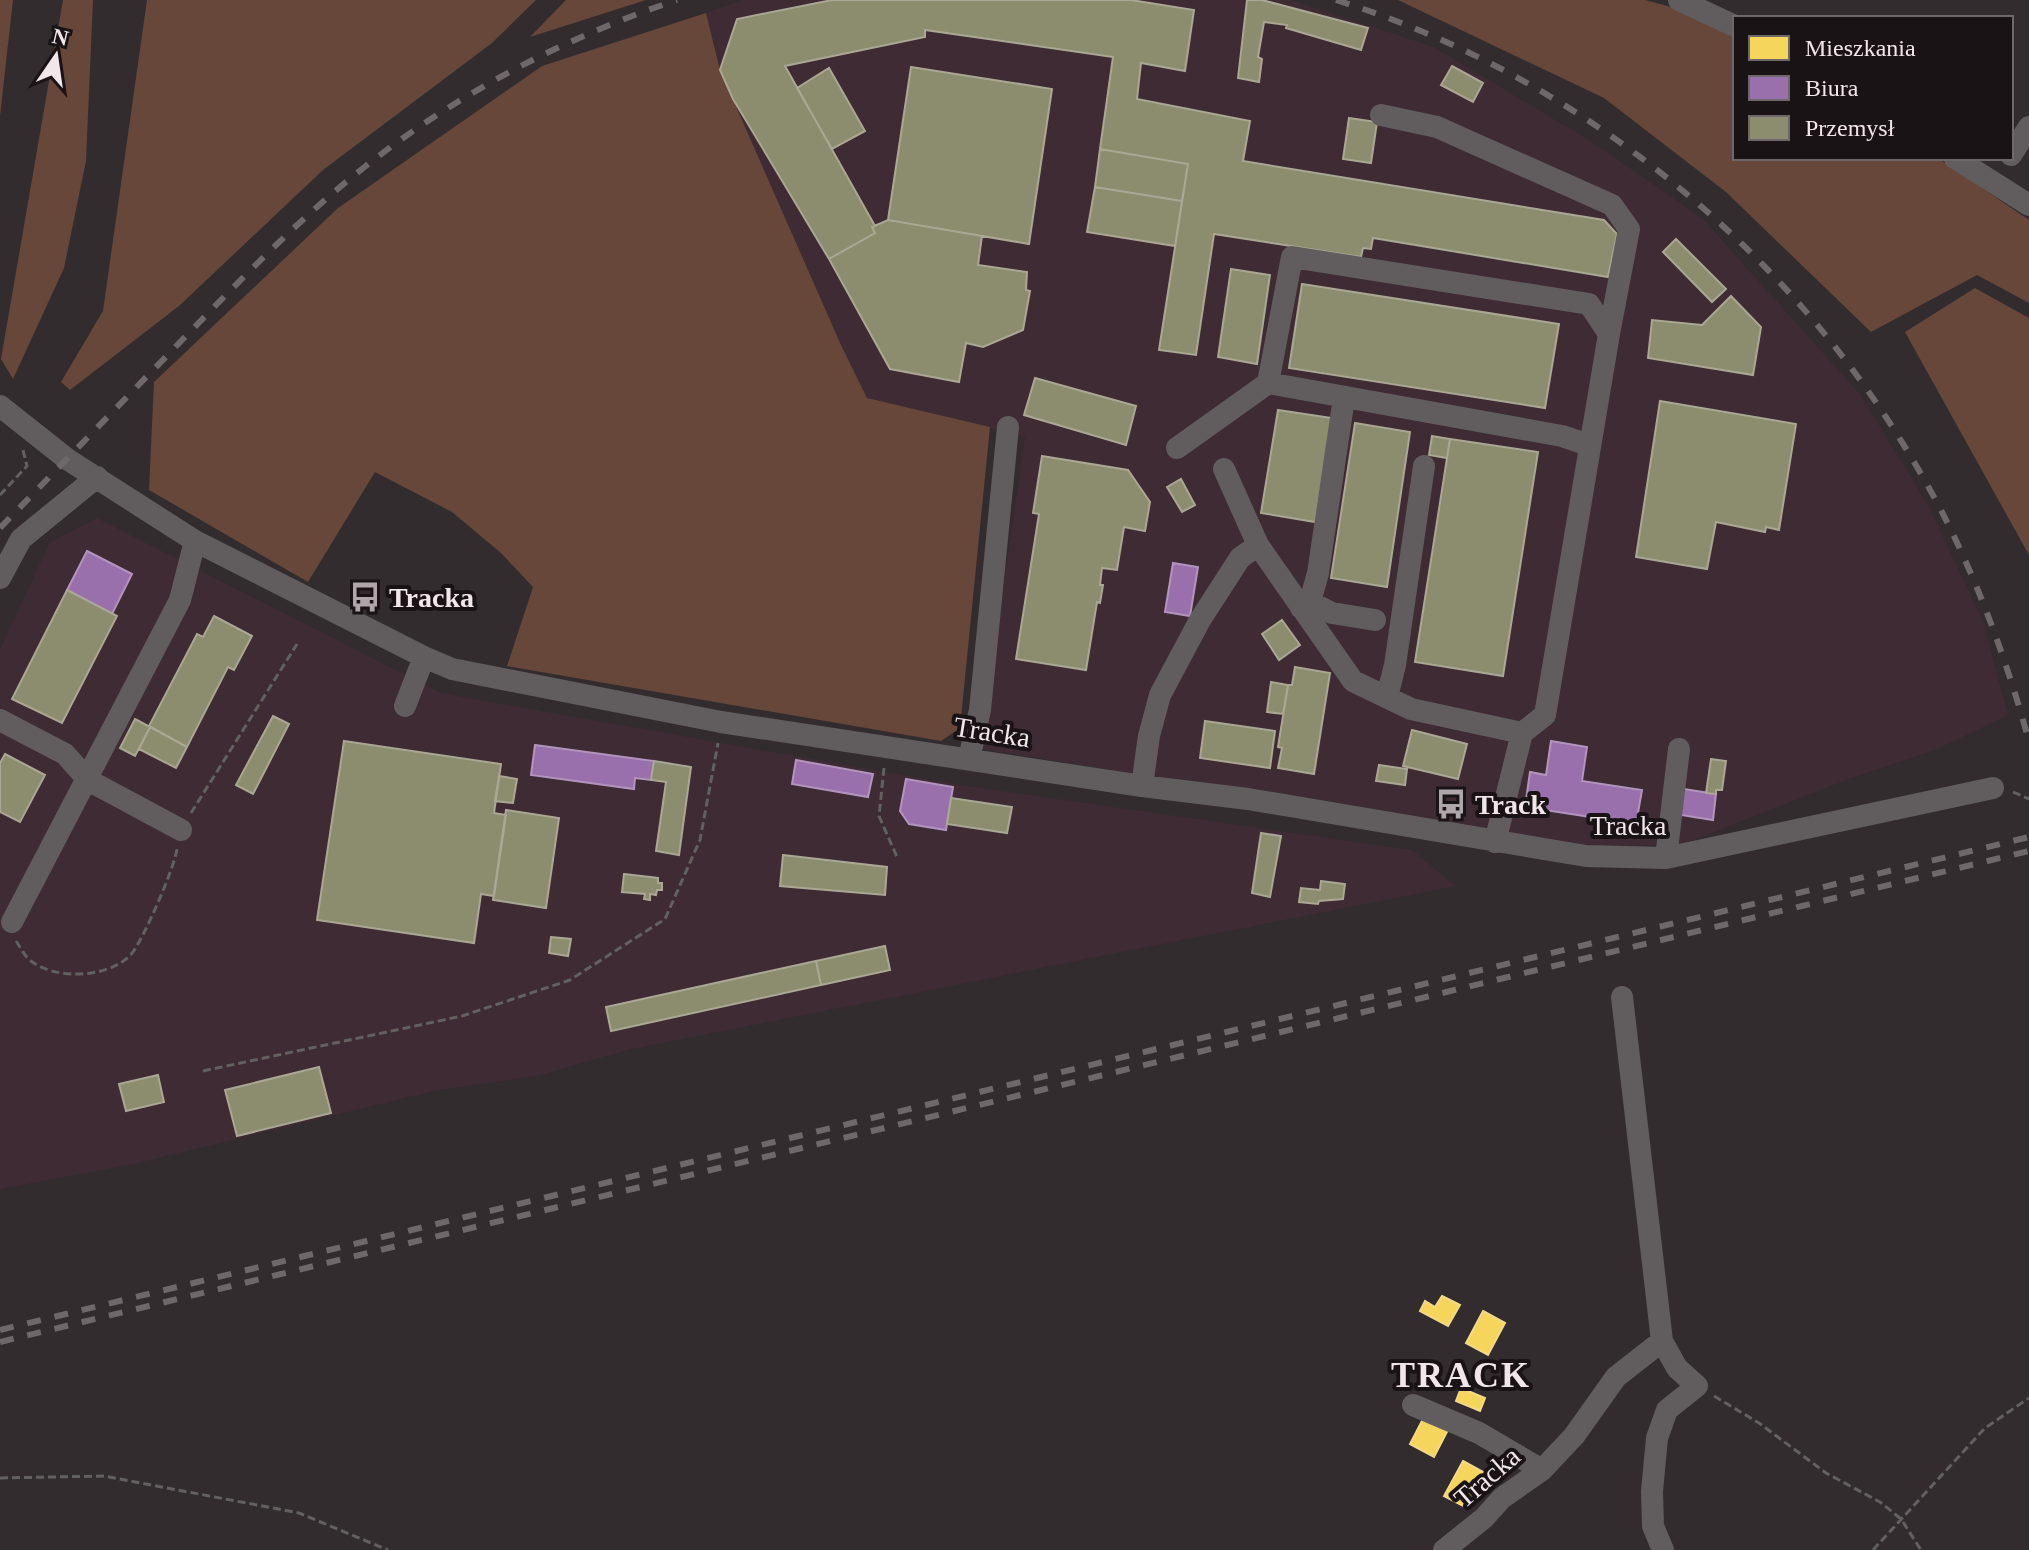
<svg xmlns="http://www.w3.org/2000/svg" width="2029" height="1550" font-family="'Times New Roman',serif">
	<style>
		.built { fill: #3e2b33 }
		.green { fill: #674739 }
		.homes { fill: #f6d55c; stroke: #f4da87; stroke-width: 2 }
		.offices { fill: #9970ab; stroke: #b394be; stroke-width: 2 }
		.industry { fill: #8c8c6e; stroke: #aaa794; stroke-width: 2 }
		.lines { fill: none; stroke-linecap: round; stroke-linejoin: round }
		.path { stroke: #636060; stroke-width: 3; stroke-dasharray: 8 4; stroke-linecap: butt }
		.minor { stroke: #615d5e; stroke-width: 22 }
		.rail { stroke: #6e686a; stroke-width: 6; stroke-dasharray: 14 14; stroke-linecap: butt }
		.labels { text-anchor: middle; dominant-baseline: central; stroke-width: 8; stroke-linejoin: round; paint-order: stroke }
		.poi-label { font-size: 28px; font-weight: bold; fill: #f1e7eb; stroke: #191316; text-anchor: start }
		.street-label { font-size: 28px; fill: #f1e7eb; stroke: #191316 }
		.district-label { font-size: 36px; font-weight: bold; letter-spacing: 2px; fill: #f1e7eb; stroke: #191316 }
	</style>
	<rect width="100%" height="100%" fill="#322c2f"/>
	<path class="built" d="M742,0H1291L1434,47L1589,140L1702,218L1860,394L1928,505L1983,621L2008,715L1938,749L1849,779L1681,845L1590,846L980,749L1025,437L867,398L841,345L720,70L706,13Z
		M97,518L441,693L953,784L1412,850L1456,886L627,1050L541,1075L434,1091L134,1164L0,1189V649L50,542Z"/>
	<path class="green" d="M0,0H13L0,116Z
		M63,0H93L86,161L64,268L13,379L1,359Z
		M147,0H536L492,43L323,170L179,306L70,390L61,382L103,311Z
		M566,0H646L530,37Z
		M1398,0H1645L1701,15L1735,34V158H1938L2029,220V303L1977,275L1871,332L1726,192L1604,98Z
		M706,13L720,70L841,345L867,398L990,427L960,728L941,741L507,666L533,587L501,553L452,512L375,472L308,582L149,490L154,382L338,208L542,66Z
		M1975,288L2029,318V555L1905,332Z"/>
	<path class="homes" d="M1442,1296L1460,1305L1448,1326L1420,1311L1425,1301L1435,1307Z
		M1483,1311L1505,1323L1488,1355L1466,1343Z
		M1461,1388L1485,1398L1480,1411L1456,1401Z
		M1426,1413L1450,1426L1434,1457L1410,1444Z
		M1463,1461L1483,1472L1478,1482L1481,1484L1469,1509L1444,1496Z"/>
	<path class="offices" d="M87,551L132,574L112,614L67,590Z
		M1173,563L1198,567L1190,616L1165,612Z
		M1551,741L1587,747L1582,781L1642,790L1636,824L1525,807L1530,772L1546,775Z
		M535,745L654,761L651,780L635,778L634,789L531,775Z
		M796,760L873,774L868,797L792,784Z
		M906,779L953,787L946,830L909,824L900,811Z
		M1684,789L1716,794L1713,820L1681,815Z"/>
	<path class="industry" d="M832,0H1131L1194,10L1185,71L1141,63L1137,99L1250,121L1243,161L1604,220L1617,234L1608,277L1373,238L1371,249L1363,248L1361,257L1214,234L1196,355L1159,350L1188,164L1100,149L1113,57L925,30V37L785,66L875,226L872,227L875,233L829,259L733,99L720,70L737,19Z
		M1247,0H1262L1368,28L1361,50L1286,28L1287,25L1264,22L1258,57L1262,59L1259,82L1238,78Z
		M1452,66L1483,83L1473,102L1441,85Z
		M911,67L1052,89L1029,244L888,220Z
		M829,68L865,131L832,149L797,88Z
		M1349,118L1377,122L1371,163L1343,159Z
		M1100,149L1188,164L1182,201L1095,187Z
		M1095,187L1182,201L1175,246L1087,232Z
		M888,220L982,236L978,265L1027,272L1026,290L1030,291L1023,330L983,347L966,343L959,382L890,369L829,259L875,233L872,227Z
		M1676,239L1726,289L1712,302L1663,252Z
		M1231,269L1270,275L1257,364L1218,357Z
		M1302,284L1559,324L1545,408L1289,368Z
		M1731,296L1761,327L1753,375L1648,358L1652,320L1702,325Z
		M1035,378L1136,406L1126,445L1024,415Z
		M1660,401L1796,424L1779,530L1766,527L1765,532L1716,522L1707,569L1636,557Z
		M1278,410L1332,418L1315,522L1261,513Z
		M1355,423L1410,432L1387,587L1331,578Z
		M1432,436L1450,439L1447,458L1429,455Z
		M1450,439L1538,452L1503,676L1415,662Z
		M1042,456L1128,470L1150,502L1145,531L1124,527L1117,570L1102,568L1100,585H1103L1100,603L1097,602L1086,670L1016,659L1039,514L1033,513Z
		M1181,479L1195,505L1182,512L1167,487Z
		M67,590L117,616L62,723L12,699Z
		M214,616L252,636L234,670L228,667L187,747L149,726L197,634L203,637Z
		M1282,620L1300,645L1279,660L1262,634Z
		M1295,667L1330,673L1314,774L1278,768L1282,748L1278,747L1288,685H1292Z
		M1271,682L1288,685L1283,714L1267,712Z
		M273,716L289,724L253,794L236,785Z
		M135,719L150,727L135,756L120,748Z
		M1205,721L1275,731L1270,768L1200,758Z
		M150,727L187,747L176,768L139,749Z
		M1412,730L1467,744L1458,779L1403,766Z
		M344,741L501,764L494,813L506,815L494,896L481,894L474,943L317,920Z
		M5,754L45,775L20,822L0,812V763Z
		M1711,759L1726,761L1722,790H1716V794L1706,793Z
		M654,761L691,767L679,855L656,851L666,782L651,780Z
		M1379,765L1407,769L1405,785L1376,781Z
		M499,776L517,779L513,803L495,801Z
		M951,798L1012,807L1007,833L947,824Z
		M506,810L559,818L546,908L493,900Z
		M1261,833L1281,836L1270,897L1252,893Z
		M783,855L887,867L885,895L780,886Z
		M624,874L658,878V883H662V890H657L656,895L650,894V900L644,899L645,894L622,892Z
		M1321,881L1345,884L1343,899L1319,901L1318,904L1299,902L1301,888L1320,890Z
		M551,937L571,939L568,956L549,953Z
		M885,946L890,970L821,985L816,961Z
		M816,961L821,985L611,1031L606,1007Z
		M319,1067L331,1113L237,1136L225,1090Z
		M158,1075L164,1102L126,1111L119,1084Z"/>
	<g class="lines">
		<path class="path" d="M0,495L27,466L23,450
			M884,768L879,816L897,857
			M2013,792L2029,799
			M191,813L297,644
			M16,941C21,948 25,957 31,961C56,981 113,978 133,952C145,935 174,869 177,849
			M203,1071L462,1016L570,980L665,919L700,840L718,743
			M1714,1396L1759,1423L1826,1473L1880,1502L1901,1519L1921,1550
			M0,1478L104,1476L299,1513L388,1550
			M1873,1550L1985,1428L2029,1398"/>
		<path class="minor" d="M1679,0L1735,26
			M1381,115L1437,127L1612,205L1629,229L1609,334
			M2011,155L2029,127
			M1955,158L2029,205
			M1268,383L1562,436L1589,445
			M0,406L67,459L195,541L424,657L452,669L721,722L1142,786L1248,799L1586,856L1666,858L1993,788
			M1177,448L1268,383L1292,257L1589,304L1609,334L1545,715L1522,733L1411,709L1353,681L1258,545L1224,469
			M0,578L21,539L97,477
			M1310,602L1332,613L1375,620
			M1301,608L1310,602L1318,573L1344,398
			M1387,697L1395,665L1424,466
			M405,706L424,657
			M0,720L65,754L88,780L181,830
			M969,759L980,710L1008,427
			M1142,786L1149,736L1160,695L1200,620L1240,558L1258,545
			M1495,842L1522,733
			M1666,858L1679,749
			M12,922L180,600L195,541
			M1622,997L1662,1341L1677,1368L1697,1386L1667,1410L1657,1438L1652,1491L1653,1526L1663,1550
			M1413,1405L1479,1433L1542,1470
			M1444,1550L1484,1518L1502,1498L1542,1470L1574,1436L1616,1377L1662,1341"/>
		<path class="rail" d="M1336,0C1576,75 1787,246 1914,462C1966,548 2002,644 2029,741
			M0,528C62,464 124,400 186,336C244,276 302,216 367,165C460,92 566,37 677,0
			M0,1330L2029,837
			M0,1342L2029,851"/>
	</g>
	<defs>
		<g id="bus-bare" transform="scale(2.4)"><path d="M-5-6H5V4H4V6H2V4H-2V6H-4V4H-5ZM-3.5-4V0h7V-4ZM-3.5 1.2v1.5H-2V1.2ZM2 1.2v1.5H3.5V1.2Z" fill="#aea6a9" stroke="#191316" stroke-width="2.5" paint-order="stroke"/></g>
	</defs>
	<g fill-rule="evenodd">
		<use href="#bus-bare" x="365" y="597"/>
		<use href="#bus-bare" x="1451" y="804"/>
	</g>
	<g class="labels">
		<g class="poi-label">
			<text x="389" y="597">Tracka</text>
			<text x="1475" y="804">Track</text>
		</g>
		<g class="street-label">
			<text transform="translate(992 732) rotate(9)">Tracka</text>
			<text x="1628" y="825">Tracka</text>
			<text transform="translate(1487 1477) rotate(-41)">Tracka</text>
		</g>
		<g class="district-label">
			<text x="1461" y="1375">TRACK</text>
		</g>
	</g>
	<rect x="1733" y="16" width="280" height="144" fill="#191316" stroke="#6f686b" stroke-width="2"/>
	<rect x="1749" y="36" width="40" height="24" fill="#f6d55c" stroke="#6f686b" stroke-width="2"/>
	<text x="1805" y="56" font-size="24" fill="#f1e7eb">Mieszkania</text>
	<rect x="1749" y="76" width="40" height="24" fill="#9970ab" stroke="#6f686b" stroke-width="2"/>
	<text x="1805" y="96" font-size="24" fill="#f1e7eb">Biura</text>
	<rect x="1749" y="116" width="40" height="24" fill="#8c8c6e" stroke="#6f686b" stroke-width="2"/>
	<text x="1805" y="136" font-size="24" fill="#f1e7eb">Przemysł</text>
	<g transform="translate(56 56) rotate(13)" stroke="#191316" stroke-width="6" paint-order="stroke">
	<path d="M0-6L14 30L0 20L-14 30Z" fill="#f1e7eb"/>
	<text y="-12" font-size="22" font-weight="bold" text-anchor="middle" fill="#f1e7eb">N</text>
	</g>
</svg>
